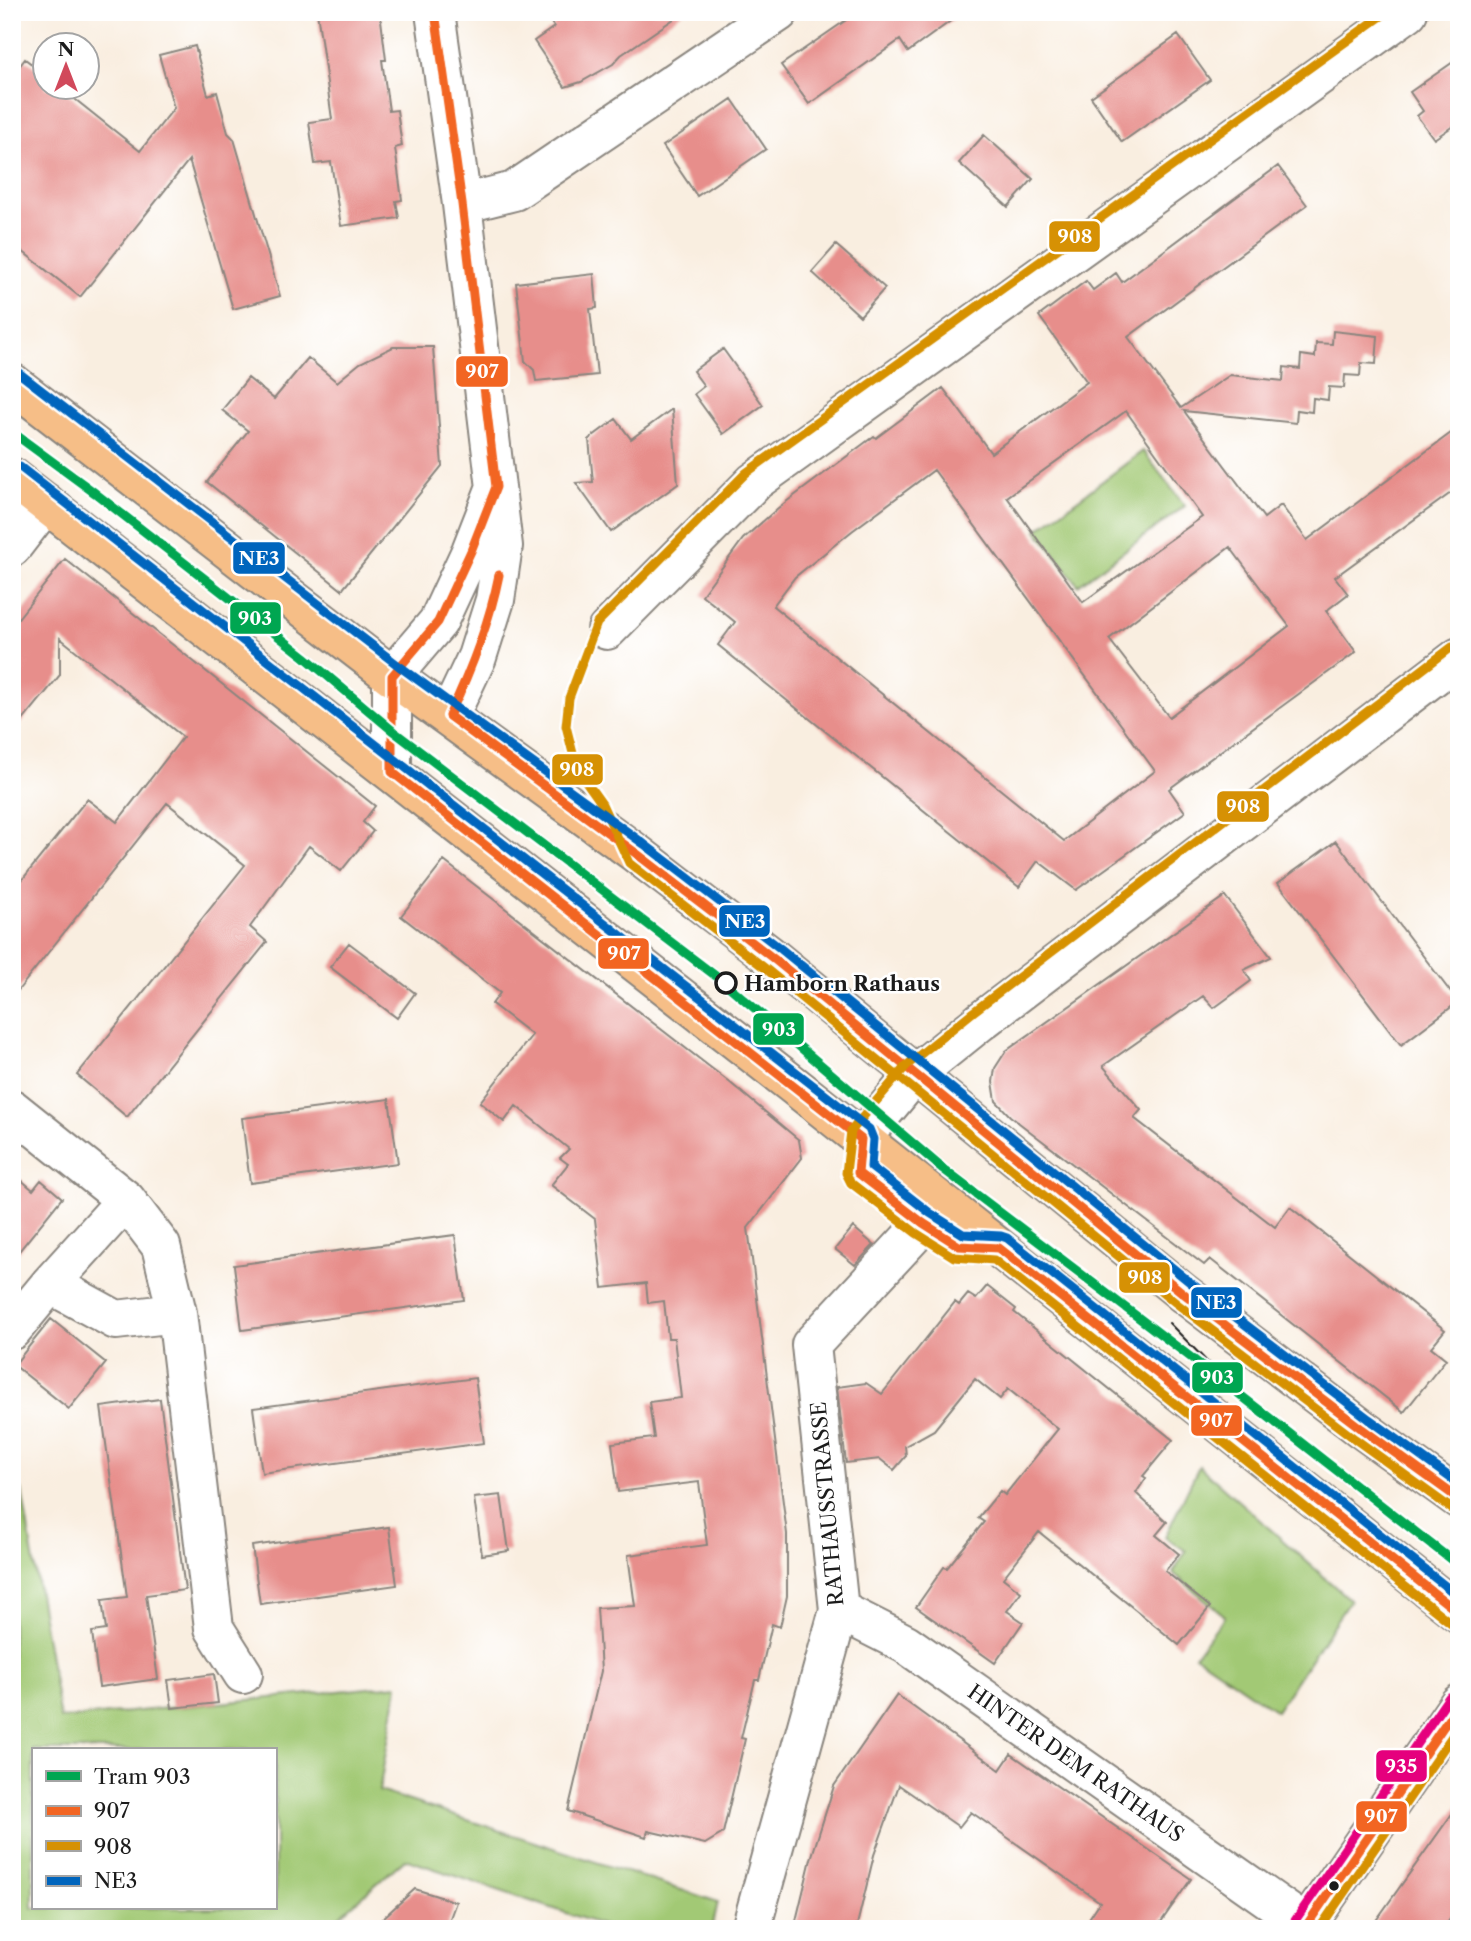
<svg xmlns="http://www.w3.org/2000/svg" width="1471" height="1941" font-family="'Libre Caslon Text',serif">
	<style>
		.green { fill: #a2c974; stroke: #5f7248; stroke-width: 2; fill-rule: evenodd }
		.building { fill: #e78e8b; fill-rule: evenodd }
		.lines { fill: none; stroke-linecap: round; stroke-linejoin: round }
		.minor-casing { stroke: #8a857e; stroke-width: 42 }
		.major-casing { stroke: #8a857e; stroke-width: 42 }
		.minor { stroke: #fff; stroke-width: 38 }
		.major { stroke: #f6be87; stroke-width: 38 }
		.tram { stroke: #1c1c1c; stroke-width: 2 }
		.bus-1-casing { stroke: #fff; stroke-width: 14 }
		.bus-2-casing { stroke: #fff; stroke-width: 14 }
		.bus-3-casing { stroke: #fff; stroke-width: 14 }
		.bus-4-casing { stroke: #fff; stroke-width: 14 }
		.bus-1 { stroke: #f26522; stroke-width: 9 }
		.bus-2 { stroke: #d69104; stroke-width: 9 }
		.bus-3 { stroke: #0065bd; stroke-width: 9 }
		.bus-4 { stroke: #e5007d; stroke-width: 9 }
		.tram-1-casing { stroke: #fff; stroke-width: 14 }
		.tram-1 { stroke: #00a651; stroke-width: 9 }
		.stop-dot { fill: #fff; stroke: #1c1c1c; stroke-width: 3.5 }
		.bus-dot { fill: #1c1c1c; stroke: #fff; stroke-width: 2.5 }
		.labels { text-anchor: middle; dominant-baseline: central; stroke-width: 5; stroke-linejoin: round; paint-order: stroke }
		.stop-label { font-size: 21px; font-weight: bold; fill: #1c1c1c; stroke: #fff; text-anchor: start }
		.street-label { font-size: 21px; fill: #1c1c1c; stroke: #fff }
		.line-badge { stroke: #fff; stroke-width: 2.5 }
		.badge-label { font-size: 19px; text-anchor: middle; font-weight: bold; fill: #fff }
	</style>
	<rect width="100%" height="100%" fill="#fff"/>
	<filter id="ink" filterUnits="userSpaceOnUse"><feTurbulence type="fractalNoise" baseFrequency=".0143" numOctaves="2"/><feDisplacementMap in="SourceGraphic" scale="14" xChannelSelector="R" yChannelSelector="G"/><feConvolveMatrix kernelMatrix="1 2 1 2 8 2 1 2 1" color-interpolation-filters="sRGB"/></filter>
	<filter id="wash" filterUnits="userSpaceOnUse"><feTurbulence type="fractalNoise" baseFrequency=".00686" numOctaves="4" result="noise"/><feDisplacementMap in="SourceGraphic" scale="28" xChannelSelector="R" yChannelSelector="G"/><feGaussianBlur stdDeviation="1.57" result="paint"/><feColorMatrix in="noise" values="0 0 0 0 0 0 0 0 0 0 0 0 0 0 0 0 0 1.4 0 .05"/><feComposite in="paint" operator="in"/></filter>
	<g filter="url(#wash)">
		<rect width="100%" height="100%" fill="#f9eee0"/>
		<path class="green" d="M1143,451L1185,506L1078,585L1037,530Z
			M1199,1466L1350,1600L1276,1711L1195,1655L1225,1616L1173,1573L1186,1551L1165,1537Z
			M12,1483L22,1491L60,1719L398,1685L379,1791L718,1902L712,1929H614L405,1859L325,1929H12ZM33,1750H275V1908H33Z"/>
		<g id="blocks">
			<path class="building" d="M317,12H380L386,60H382L389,111L397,110L402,146L395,148L402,200L396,201L399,218L341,226L331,162L315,164L309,122L332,119Z
				M544,12H684L621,55L613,64L581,82L565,87L534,41L554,27Z
				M858,12H963L908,52L900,40L809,104L781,65Z
				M1178,35L1210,80L1122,142L1091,97Z
				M195,46L208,95L217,92L228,133L234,139L280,296L233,309L189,160L80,297L12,243V76L25,59L46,75V88H61L140,151L174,108L159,55Z
				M1459,58V122L1434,139L1417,116L1423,111L1410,92Z
				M732,99L766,149L697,196L663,146Z
				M984,135L1033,179L1008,207L959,163Z
				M1278,166L1307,205L1128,337L1181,408L1230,375L1283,381L1284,367L1300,369L1301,355L1315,357L1316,343L1332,344L1333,331L1378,336L1376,364L1361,363L1360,376L1345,375L1344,388L1329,387L1328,400L1313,398L1312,412L1297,410L1296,423L1184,411L1264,518L1281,505L1307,540L1459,427V487L1335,577L1348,594L1326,611L1356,652L1169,789L1185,812L1076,890L1038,861L1019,887L718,645L735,622L702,595L743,539L778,508L874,436L876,438L943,388L991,453L1087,382L1039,316L1086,281L1093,290L1116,273L1122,282ZM1126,411L1202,517L1083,602L1007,497ZM934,470L1155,771L1064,841L773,606L795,577L852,531ZM1230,547L1289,626L1169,717L1109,639Z
				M836,245L885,288L860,316L812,272Z
				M594,274L597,308L590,309L597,375L536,381L534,370L525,361L516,283Z
				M393,347H433L442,466L342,590L207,482L248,431L222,410L248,378L274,399L308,358L337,382L360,363Z
				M723,349L763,405L723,434L694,394L704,386L693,371Z
				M672,409L678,484L611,532L576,483L593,482L589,439L616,419L631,439Z
				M65,559L375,806L363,822L373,831L341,871L309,846L250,927L267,942L127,1117L77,1075L245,865L167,803L12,998V873L22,880L87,799L117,822L183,737L60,638V675L12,734V626Z
				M1336,841L1458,1002L1401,1045L1278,883Z
				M444,861L728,1081L799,1140L802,1158L748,1228L787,1534V1596L780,1627L772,1624L759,1680H755L741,1738L745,1739L723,1833L705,1844L648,1831L646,1837L568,1811L601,1671L597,1608L635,1606L628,1555L707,1545L699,1482L618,1492L612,1443L654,1438L649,1402L681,1398L674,1338H668L664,1301L648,1303L646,1283L603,1288L595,1219L551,1185L568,1164L560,1158L569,1149L516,1106L504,1122L480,1102L532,1035L492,1004L500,993L401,916Z
				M1225,896L1271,957L1244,970L1251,981L1214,1008L1203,996L1103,1066L1141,1110L1134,1118L1275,1227L1290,1207L1445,1330L1431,1347L1446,1359L1404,1412L1210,1259L1204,1265L1010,1116L996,1101L993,1082L995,1068L1006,1051Z
				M349,943L415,993L397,1018L330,967Z
				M389,1099L398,1163L250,1183L242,1118Z
				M12,1172L33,1190L41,1180L62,1198L12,1260Z
				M853,1227L874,1245L855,1265L835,1249Z
				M455,1235L464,1300L242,1330L234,1265Z
				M987,1286L1016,1309L1014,1312L1173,1440L1143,1476L1146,1478L1136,1493L1167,1522L1156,1535L1179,1554L1165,1571L1210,1607L1179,1645L1039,1532L1003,1578L1021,1592L1007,1611L1023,1622L995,1663L916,1607L944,1567L947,1568L984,1522L978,1518L1000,1491L1005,1495L1058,1429L1008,1389L1000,1399L975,1379L934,1430L905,1446L906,1456L894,1470L880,1459L846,1463L837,1387L866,1383L882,1394L955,1302L959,1305L968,1294L976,1299Z
				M51,1319L106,1363L69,1409L14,1365Z
				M475,1378L484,1443L262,1473L253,1408Z
				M160,1399L185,1590L146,1595L158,1679L99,1687L92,1632L106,1630L102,1600L127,1597L101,1407Z
				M501,1495L509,1551L482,1555L474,1498Z
				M389,1527L397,1585L260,1604L252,1546Z
				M214,1674L218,1703L172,1708L168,1680Z
				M897,1695L1000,1770L1011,1754L1191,1879L1156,1929H1082L1100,1902L971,1812L959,1827L899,1785L874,1855L856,1929H794L811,1859L834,1786Z
				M1459,1804V1906L1443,1929H1370Z
				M415,1889L456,1902L446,1929H371Z"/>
		</g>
	</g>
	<g filter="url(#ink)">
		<use href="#blocks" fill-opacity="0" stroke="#8a857e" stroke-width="2"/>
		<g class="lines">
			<g class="minor-casing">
				<path id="minor" d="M435,12L462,204L503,546L495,600L477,657L449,716
					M462,204L514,191L779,12
					M12,547L46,503
					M607,630L754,482L1408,12
					M392,772V676L438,622L471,551L494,492
					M12,1109L126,1200L161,1246L177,1313L214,1628L243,1674
					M861,1139L914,1075L980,1022L1459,657
					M50,1284L116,1320L177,1313
					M12,1330L50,1284L126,1200
					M839,1610L906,1644L1306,1925
					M751,1929L839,1610L811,1345L942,1204
					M1304,1929L1459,1704"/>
			</g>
			<g class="major-casing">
				<path id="major" d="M12,383L392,676L637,854L774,959L1183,1293L1362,1429L1459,1499
					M12,477L792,1084L1459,1613"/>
			</g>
			<use href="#minor" class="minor"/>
			<use href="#major" class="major"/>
			<path class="tram" d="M1169,1323L1239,1394"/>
			<g class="bus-1-casing">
				<path id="bus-1" d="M435,12L462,204L496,487L471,551L438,622L392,676V772L861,1139L858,1173L923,1223L959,1246L999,1248L1459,1613
					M499,575C489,625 471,670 449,716L637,854L774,959L1183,1293L1362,1429L1459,1499
					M1304,1929L1459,1704"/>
			</g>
			<g class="bus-2-casing">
				<path id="bus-2" d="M1387,12L746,473L597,623L569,698L566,726L577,769L602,804L629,863L766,969L1176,1303L1355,1439L1452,1509
					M1451,1623L994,1260L954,1257L916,1233L851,1183L846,1173L851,1131L906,1066L973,1012L1452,647
					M1319,1929L1459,1726"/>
			</g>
			<g class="bus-3-casing">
				<path id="bus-3" d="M19,373L399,666L644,844L781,949L1191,1283L1369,1419L1459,1484
					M20,467L869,1129L873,1139L871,1167L930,1213L963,1234L1001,1236L1007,1238L1459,1597"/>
			</g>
			<g class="bus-4-casing">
				<path id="bus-4" d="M1294,1922L1449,1697"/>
			</g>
			<use href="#bus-1" class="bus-1"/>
			<use href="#bus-2" class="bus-2"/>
			<use href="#bus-3" class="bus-3"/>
			<use href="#bus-4" class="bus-4"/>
			<g class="tram-1-casing">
				<path id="tram-1" d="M12,432L95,493L305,657L393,731L725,983L943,1169L1239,1394L1459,1566"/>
			</g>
			<use href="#tram-1" class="tram-1"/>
		</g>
	</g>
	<circle class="stop-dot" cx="726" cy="983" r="10"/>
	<circle class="bus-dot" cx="1334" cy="1886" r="6"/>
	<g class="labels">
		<g class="stop-label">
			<text x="744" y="983">Hamborn Rathaus</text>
		</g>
		<g class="street-label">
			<text transform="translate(827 1504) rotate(-95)">RATHAUSSTRASSE</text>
			<text transform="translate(1076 1763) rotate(35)">HINTER DEM RATHAUS</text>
		</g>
	</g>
	<g class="line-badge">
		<rect x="1048" y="220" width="53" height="33" rx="7" fill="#d69104"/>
		<rect x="455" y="355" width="54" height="33" rx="7" fill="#f26522"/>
		<rect x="232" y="541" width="54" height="34" rx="7" fill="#0065bd"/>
		<rect x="229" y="601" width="53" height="34" rx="7" fill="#00a651"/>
		<rect x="551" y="753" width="53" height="33" rx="7" fill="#d69104"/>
		<rect x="1216" y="790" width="54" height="33" rx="7" fill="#d69104"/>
		<rect x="718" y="904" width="53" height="34" rx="7" fill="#0065bd"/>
		<rect x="597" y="937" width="53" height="33" rx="7" fill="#f26522"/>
		<rect x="752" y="1012" width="53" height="34" rx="7" fill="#00a651"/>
		<rect x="1118" y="1261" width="53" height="33" rx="7" fill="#d69104"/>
		<rect x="1190" y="1286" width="53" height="33" rx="7" fill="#0065bd"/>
		<rect x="1191" y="1361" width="53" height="33" rx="7" fill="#00a651"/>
		<rect x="1190" y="1404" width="53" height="33" rx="7" fill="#f26522"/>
		<rect x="1375" y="1749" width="53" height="34" rx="7" fill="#e5007d"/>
		<rect x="1355" y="1800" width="53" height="33" rx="7" fill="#f26522"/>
	</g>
	<g class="badge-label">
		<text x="1075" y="243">908</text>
		<text x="482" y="378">907</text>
		<text x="259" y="565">NE3</text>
		<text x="255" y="625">903</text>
		<text x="577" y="776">908</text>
		<text x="1243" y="813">908</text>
		<text x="745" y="928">NE3</text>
		<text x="624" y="960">907</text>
		<text x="779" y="1036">903</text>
		<text x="1145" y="1284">908</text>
		<text x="1216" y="1309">NE3</text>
		<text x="1217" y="1384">903</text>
		<text x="1216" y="1427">907</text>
		<text x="1401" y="1773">935</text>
		<text x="1381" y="1823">907</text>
	</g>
	<rect width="1471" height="1941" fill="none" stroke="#fff" stroke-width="42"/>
	<rect x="32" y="1748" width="245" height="161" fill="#ffffff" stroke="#a4a4a4" stroke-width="2"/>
	<rect x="46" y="1771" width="35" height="10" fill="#00a651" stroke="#a4a4a4" stroke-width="2"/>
	<text x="94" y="1784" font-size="21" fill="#1c1c1c">Tram 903</text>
	<rect x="46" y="1806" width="35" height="10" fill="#f26522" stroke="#a4a4a4" stroke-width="2"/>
	<text x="94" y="1818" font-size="21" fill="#1c1c1c">907</text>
	<rect x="46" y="1841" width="35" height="10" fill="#d69104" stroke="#a4a4a4" stroke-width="2"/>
	<text x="94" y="1854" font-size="21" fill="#1c1c1c">908</text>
	<rect x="46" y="1876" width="35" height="10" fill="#0065bd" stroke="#a4a4a4" stroke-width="2"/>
	<text x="94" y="1888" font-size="21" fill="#1c1c1c">NE3</text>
	<g transform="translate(66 66)"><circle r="33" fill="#ffffff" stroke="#a4a4a4" stroke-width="2"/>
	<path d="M0-5L12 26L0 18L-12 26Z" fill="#d1495b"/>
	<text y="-10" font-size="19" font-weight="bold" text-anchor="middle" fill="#1c1c1c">N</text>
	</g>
</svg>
